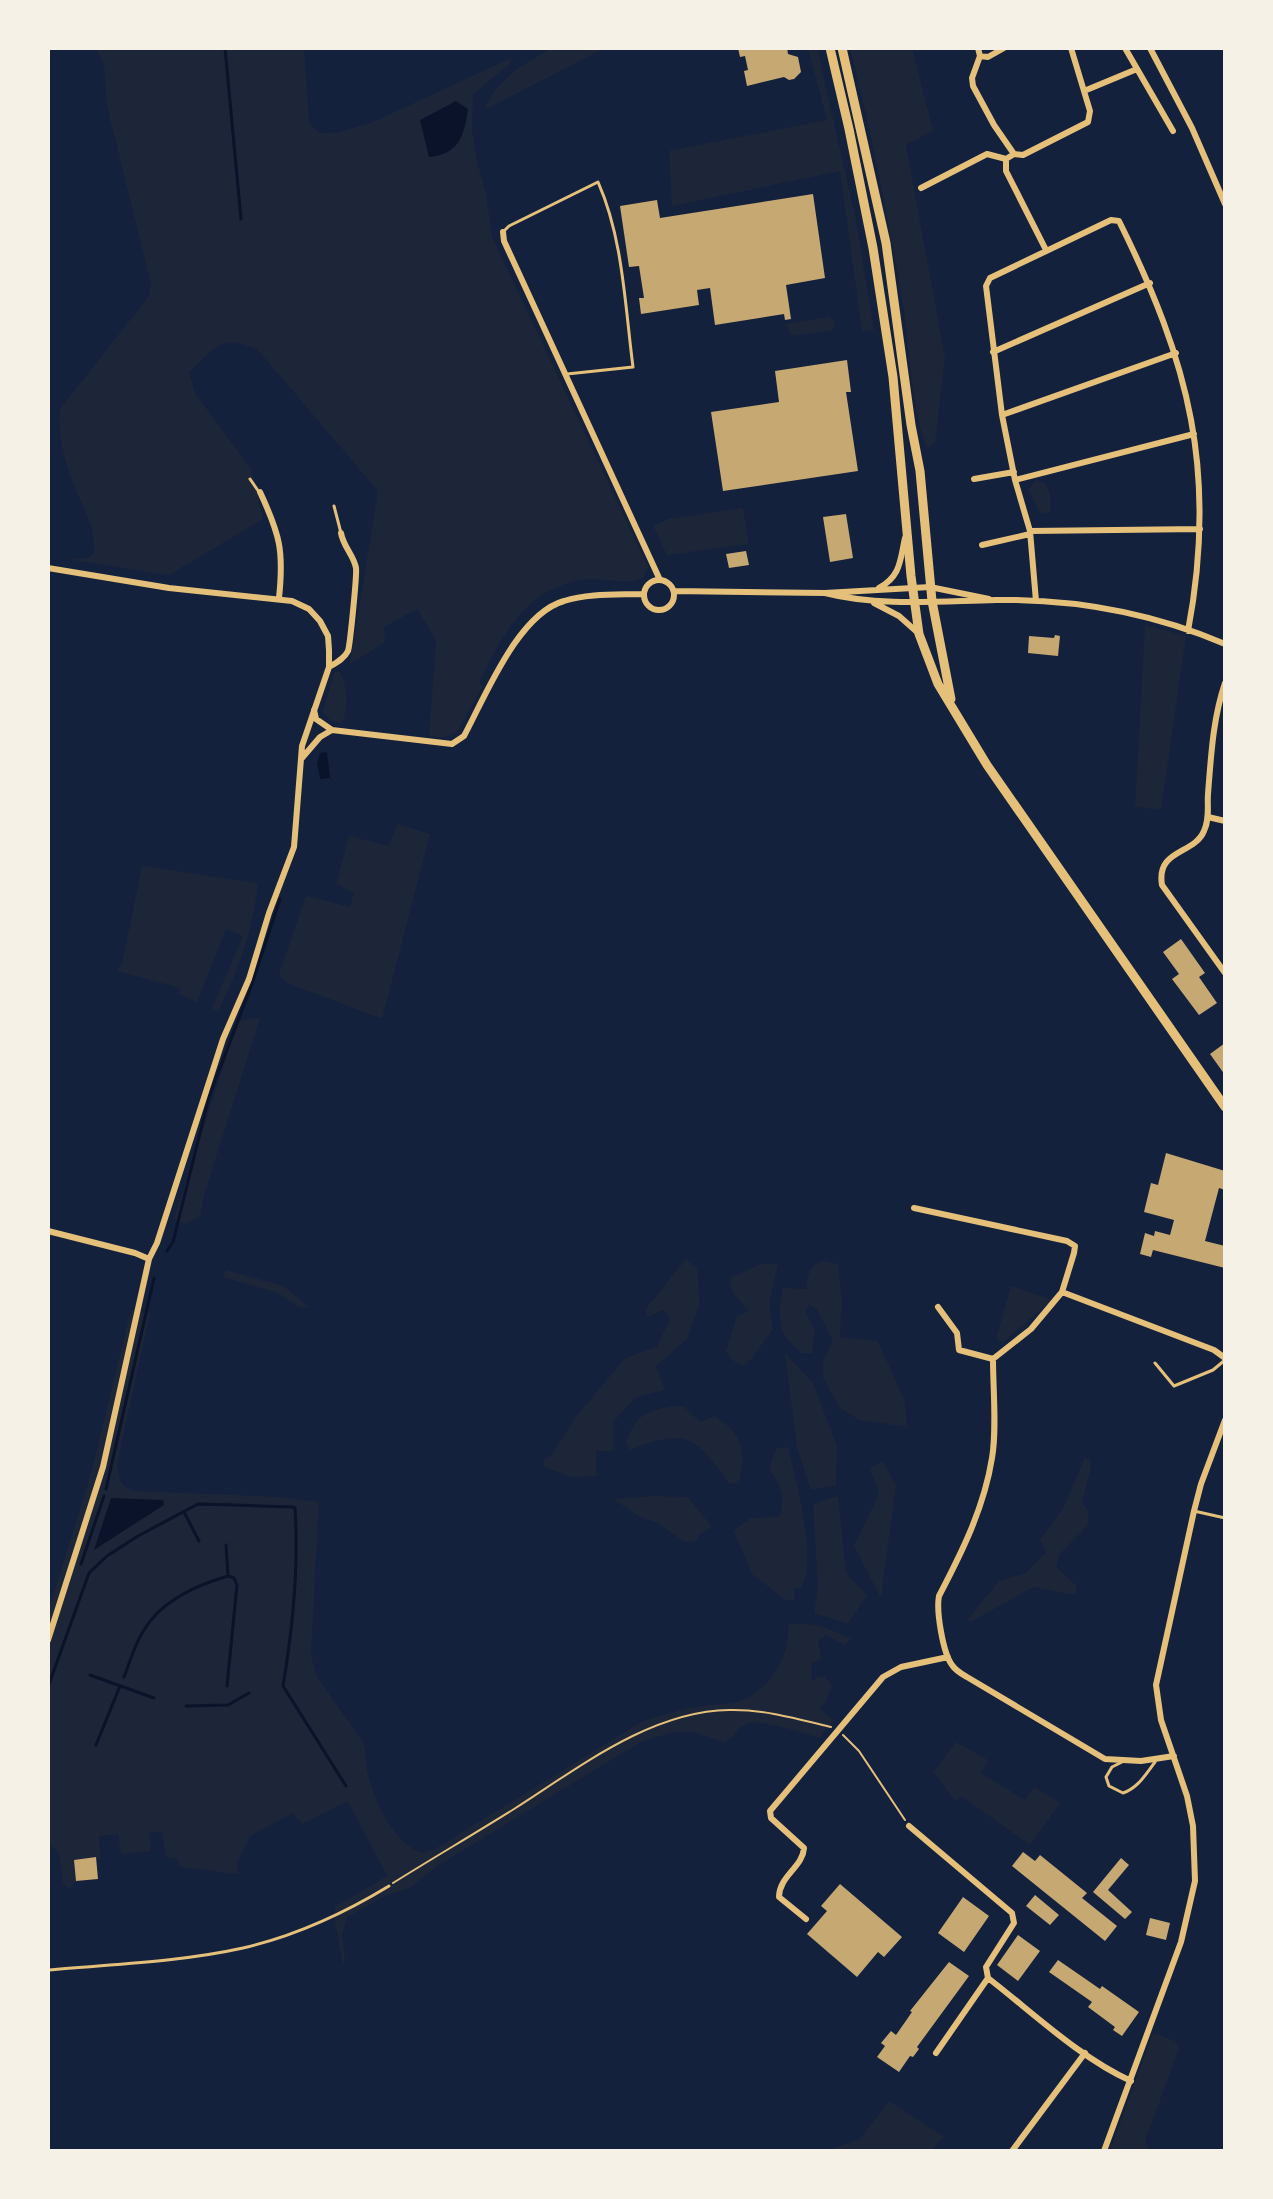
<svg xmlns="http://www.w3.org/2000/svg" width="1273" height="2199" font-family="Manrope,sans-serif">
	<style>
		.green { fill: #1d2539 }
		.water { fill: #0b132b }
		.lines { fill: none; stroke-linecap: round; stroke-linejoin: round }
		.stream { stroke: #0b132b; stroke-width: 3 }
		.building { fill: #c6a872 }
		.path { stroke: #e5c07b; stroke-width: 2 }
		.service { stroke: #e5c07b; stroke-width: 3 }
		.minor { stroke: #e5c07b; stroke-width: 6 }
		.primary { stroke: #e5c07b; stroke-width: 9 }
	</style>
	<rect width="100%" height="100%" fill="#14213d"/>
	<path class="green" d="M96,48H304L309,123L320,133L338,132L371,123L511,58L510,64L473,94L472,130L478,165L486,193L492,237L648,567L644,577L638,580C619,584 600,577 581,580C524,590 502,636 479,683L483,686L457,732C448,738 440,738 429,736L436,640L417,609L384,627L385,642L350,664L378,491L257,349C220,334 216,348 189,372L195,393L251,469L263,519L169,575L66,559L88,558L94,553C96,528 84,510 75,488C65,463 57,435 60,409L149,296L151,284L107,106L104,65Z
		M552,48H605L484,110C497,79 523,64 552,48Z
		M808,48H817L855,215L874,330L862,331L840,171L672,206L669,151L827,120Z
		M850,48H912L933,130L906,145L945,357L935,443L927,449C910,402 910,348 902,299C888,215 871,131 850,48Z
		M829,317L835,322L833,330L792,336L786,324Z
		M1036,480L1046,484L1050,494L1051,511L1047,514L1040,513L1028,490Z
		M743,508L749,544L667,555L653,526L668,519Z
		M1145,625L1186,636L1161,810L1135,807Z
		M339,671C348,684 349,709 342,723L331,721L323,712L334,673Z
		M397,824L430,834L382,1019L285,982L279,974L306,896L350,907L354,893L336,884L349,836L389,846Z
		M142,866L258,883C252,934 240,966 218,1012L212,1008L243,936L226,929L197,1002L179,994L180,988L117,971L122,963Z
		M260,1018L204,1195L200,1216L186,1224L174,1219L238,1021Z
		M686,1259L697,1269L700,1303L687,1339L656,1366L665,1390L636,1397L613,1422V1451H596V1476L571,1477L544,1467L543,1461L551,1455L576,1417L625,1358L657,1347L670,1318L663,1310L648,1317L645,1310Z
		M824,1261L838,1264L842,1302L840,1337L878,1341L905,1402L907,1427L859,1420L840,1408L823,1378V1360L833,1341L817,1310L809,1304L806,1312L815,1331L812,1353H801C777,1332 777,1319 783,1288L806,1289C808,1275 808,1265 824,1261Z
		M761,1264H778L769,1304L773,1329L752,1358L743,1366L732,1360L726,1352L737,1316L749,1311L732,1292L730,1278Z
		M226,1270L283,1286L310,1307H299L275,1292L223,1277Z
		M1011,1286L1052,1300L1003,1342L996,1339Z
		M131,1310L150,1314L117,1464C119,1479 120,1487 135,1491L279,1497L319,1502L311,1655L317,1677L363,1742C367,1753 365,1763 368,1774C375,1803 392,1840 421,1853L435,1849L641,1722C664,1714 685,1708 709,1705C719,1704 730,1705 740,1701C770,1690 791,1656 788,1625C811,1620 830,1629 851,1639L844,1645L826,1635L818,1641L821,1658L812,1663L811,1681L819,1677H825L832,1686L825,1704L819,1706L826,1715L834,1720L819,1738C805,1733 762,1720 749,1723C738,1726 735,1738 724,1743C687,1726 676,1730 639,1743L437,1866L410,1888L387,1895L347,1917L342,1936L345,1960L343,1964L335,1921V1907L387,1876L348,1801L302,1824L293,1813L250,1836L237,1862L239,1874L180,1867L178,1859L166,1857L162,1832H149L151,1851L121,1854L118,1834L99,1836L101,1859L74,1860L76,1881L69,1889L63,1883L59,1854L48,1842V1612L90,1477Z
		M785,1353L813,1383L837,1446L836,1485L811,1490L797,1448Z
		M670,1406L684,1407L700,1422L715,1416C744,1436 746,1449 739,1483L730,1484C695,1436 686,1427 630,1450L626,1443C636,1416 642,1413 670,1406Z
		M788,1447C796,1480 817,1557 802,1587L793,1589L795,1599L787,1601L752,1574L734,1531L750,1518L779,1517C786,1497 782,1487 769,1470L776,1448Z
		M1085,1457L1092,1462L1082,1503L1088,1511V1525L1059,1555L1056,1567L1077,1586L1075,1595L1033,1587L971,1622L968,1619L999,1581L1026,1573L1046,1552L1040,1539L1063,1509Z
		M883,1461L896,1485L881,1598L854,1546L879,1494L870,1468Z
		M654,1496L688,1497L712,1527L699,1535L696,1542L683,1541L656,1522L640,1517L613,1499Z
		M838,1496L846,1573L867,1595L848,1624L814,1613L818,1586L813,1504Z
		M956,1742L988,1760L981,1773L1025,1800L1034,1787L1060,1803L1030,1845L961,1796L956,1802L934,1772Z
		M1153,2033L1175,2041L1179,2049L1145,2141L1150,2151H1110Z
		M889,2101L944,2137L930,2151H827L860,2139Z"/>
	<path class="water" d="M456,101L468,109C464,135 460,154 429,157L420,120Z
		M327,752L330,778L320,779L317,764L320,753Z
		M111,1498L163,1500L164,1505L94,1550Z"/>
	<g class="lines">
		<path class="stream" d="M225,48L241,219
			M167,1251L173,1242L209,1097L252,984L280,899
			M106,1489L154,1278
			M184,1512L199,1541
			M226,1545L228,1576L234,1578L237,1585L227,1686
			M81,1564L104,1496
			M90,1675L154,1698
			M124,1677C130,1662 135,1643 144,1630C161,1601 197,1585 228,1576
			M48,1687L89,1573L107,1556L138,1536L198,1504L292,1507L295,1508C299,1569 293,1627 283,1686L346,1786
			M186,1706L228,1705L249,1693
			M96,1745L120,1686"/>
	</g>
	<path class="building" d="M738,48H787L788,54L798,57L801,72L794,79L789,80L784,77L747,86L744,71L748,70L745,56L740,57Z
		M813,194L825,278L786,285L791,319L785,320L784,314L715,325L710,288L697,290L699,305L641,314L639,298H644L639,266L629,267L620,206L657,200L660,218Z
		M847,360L851,392H846L858,471L723,491L711,412L779,402L775,371Z
		M846,514L853,558L830,562L823,517Z
		M746,551L749,565L729,568L726,554Z
		M1055,635L1060,636L1058,656L1028,653L1029,636L1054,638Z
		M1181,939L1205,973L1199,977L1217,1003L1199,1015L1172,979L1179,974L1163,952Z
		M1225,1043V1075L1210,1054Z
		M1166,1153L1225,1171V1190L1219,1188L1205,1241L1225,1246V1268L1153,1250L1151,1257L1140,1254L1145,1233L1154,1236L1155,1231L1170,1235L1174,1220L1144,1212L1151,1183L1158,1185Z
		M1023,1852L1035,1861L1040,1855L1087,1893L1082,1898L1117,1926L1105,1941L1012,1866Z
		M96,1857L98,1879L76,1881L74,1860Z
		M1121,1858L1129,1865L1108,1890L1132,1912L1125,1919L1093,1892Z
		M840,1884L902,1937L884,1957L878,1952L857,1977L807,1934L827,1911L821,1906Z
		M1035,1895L1059,1915L1050,1925L1026,1906Z
		M963,1897L989,1916L964,1952L938,1933Z
		M1150,1918L1170,1923L1166,1940L1146,1935Z
		M1018,1935L1040,1951L1018,1981L997,1965Z
		M1058,1960L1100,1989L1102,1986L1139,2012L1122,2036L1113,2030L1115,2027L1088,2007L1092,2002L1049,1972Z
		M949,1962L969,1976L917,2047L919,2049L913,2057L910,2056L899,2072L877,2057L885,2046L881,2043L891,2031L896,2035L912,2012L910,2011Z"/>
	<g class="lines">
		<path class="path" d="M843,1735L859,1751L905,1820
			M393,1883C433,1858 474,1834 514,1809C577,1769 650,1711 729,1710C763,1709 798,1719 831,1727"/>
		<path class="service" d="M503,232L509,226L598,182C623,238 625,306 633,367L567,374
			M250,479L259,492
			M334,506L341,533
			M1155,1363L1174,1386L1213,1370L1225,1360
			M1194,1511L1225,1518
			M1124,1761L1112,1767L1106,1777L1109,1786L1123,1793C1138,1788 1146,1774 1155,1762
			M48,1970C112,1964 180,1962 243,1948C295,1936 343,1914 389,1886"/>
		<path class="minor" d="M978,48L980,56L972,78L973,86L994,125L1014,154L1023,155L1088,122L1090,111L1071,48
			M1125,48L1173,131
			M1150,48L1192,128L1225,204
			M980,56L988,57L1004,48
			M1084,91L1137,69
			M1006,159V171L1046,250
			M921,188L987,154L1006,159L1014,154
			M503,232L504,241L660,580
			M993,352L1150,283
			M1002,415L1176,353
			M974,479L1014,472
			M1015,480L1194,434
			M260,492C280,535 284,551 279,598
			M1030,531L1200,529
			M982,545L1030,534
			M48,568L169,588L292,601L309,609L320,621L328,636L329,650V667L302,746L294,847L269,913L249,979L223,1039L157,1243L149,1259L103,1467L48,1640
			M644 595a15 15 0 1 1 30 0a15 15 0 1 1-30 0Z
			M879,588C901,576 900,560 905,538
			M674,591L825,593L930,587L989,599
			M825,593C880,607 940,601 996,600C1075,599 1152,613 1225,644
			M1036,601L1030,531L1015,480L1002,415L986,286L990,278L1111,220L1119,221C1189,362 1218,473 1188,631
			M874,603L899,616L917,632
			M329,667C336,663 344,659 348,651C350,645 357,575 356,568C354,556 343,546 341,533
			M1225,683C1213,718 1211,756 1208,794C1207,806 1210,818 1204,831C1194,855 1156,849 1162,885L1225,973
			M314,710L316,719L332,730
			M302,758L320,737L332,730L452,744L464,736C486,695 518,614 564,601C589,593 618,595 644,594
			M1208,817L1225,821
			M914,1208L1067,1241L1075,1246L1074,1253L1062,1292
			M48,1231L135,1253L149,1259
			M938,1307L957,1333L959,1350L993,1359
			M1174,1756L1141,1761L1105,1759L967,1677C962,1674 956,1671 952,1665C943,1653 936,1611 939,1596C962,1552 984,1508 992,1458C997,1430 993,1389 993,1359L1031,1329L1062,1292L1214,1350L1225,1358
			M909,1826L1012,1913L1014,1923L986,1967L988,1978C1032,2012 1080,2058 1131,2081
			M806,1919L779,1897C779,1876 803,1867 804,1848L771,1818L770,1811L883,1677L901,1667L948,1657
			M936,2053L988,1978
			M1012,2151L1085,2053
			M1104,2151L1181,1942L1195,1881L1193,1826L1187,1796L1161,1720L1156,1685L1194,1511L1201,1484L1225,1420"/>
		<path class="primary" d="M830,48L849,129L873,248L893,377L911,576L919,634L938,684L987,765L1225,1107
			M842,48L886,243L911,425L920,471L932,601L951,699"/>
	</g>
	<rect width="1273" height="2199" fill="none" stroke="#f6f1e7" stroke-width="100"/>
</svg>
